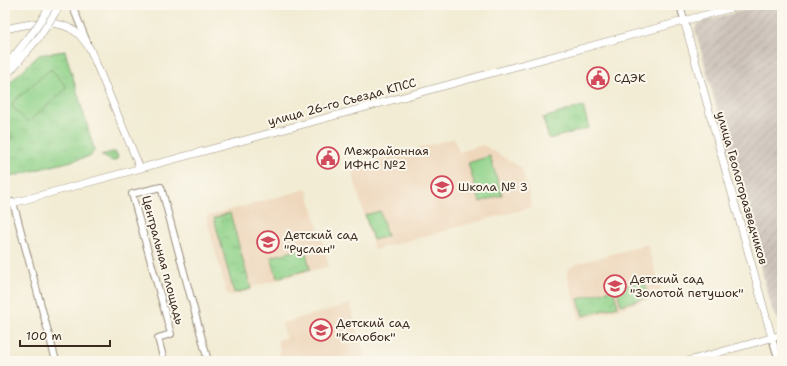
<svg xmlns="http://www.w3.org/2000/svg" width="787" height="366" font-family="'Shantell Sans',sans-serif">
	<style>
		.built { fill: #eed7bb }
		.industrial { fill: url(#industrial-furrows) }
		.grass { fill: url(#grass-tufts); stroke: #667e54 }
		.park { fill: url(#park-crowns); stroke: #667e54 }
		.pitch { fill: #92d38b; stroke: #667e54 }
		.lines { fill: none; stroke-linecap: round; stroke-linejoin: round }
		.minor-casing { stroke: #968b79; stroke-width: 8 }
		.major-casing { stroke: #968b79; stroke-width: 8 }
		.minor { stroke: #fff; stroke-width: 6 }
		.major { stroke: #fff; stroke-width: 7 }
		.major-bridge-casing { stroke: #968b79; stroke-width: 8; stroke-linecap: butt }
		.major-bridge { stroke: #fff; stroke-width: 7 }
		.labels { text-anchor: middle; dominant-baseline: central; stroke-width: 4; stroke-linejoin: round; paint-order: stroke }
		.poi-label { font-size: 12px; fill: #3b2a1e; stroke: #fbf7ec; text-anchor: start }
		.street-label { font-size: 12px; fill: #3b2a1e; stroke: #fbf7ec }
	</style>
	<defs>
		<pattern id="industrial-furrows" width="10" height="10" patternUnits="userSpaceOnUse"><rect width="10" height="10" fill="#ccc2b9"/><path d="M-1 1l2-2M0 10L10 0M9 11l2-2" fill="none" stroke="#b0a79f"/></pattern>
		<pattern id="grass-tufts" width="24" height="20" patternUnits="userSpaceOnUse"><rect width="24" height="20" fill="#92d38b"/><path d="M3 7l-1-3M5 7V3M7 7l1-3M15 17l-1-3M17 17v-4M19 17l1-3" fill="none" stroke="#7fb578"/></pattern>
		<pattern id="park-crowns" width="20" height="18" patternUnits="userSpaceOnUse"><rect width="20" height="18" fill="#92d38b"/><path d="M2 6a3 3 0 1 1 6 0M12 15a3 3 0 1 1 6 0" fill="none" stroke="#7fb578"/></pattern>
	</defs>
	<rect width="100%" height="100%" fill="#fbf7ec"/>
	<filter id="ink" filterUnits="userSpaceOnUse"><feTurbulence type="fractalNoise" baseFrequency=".025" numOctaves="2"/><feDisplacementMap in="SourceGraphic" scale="8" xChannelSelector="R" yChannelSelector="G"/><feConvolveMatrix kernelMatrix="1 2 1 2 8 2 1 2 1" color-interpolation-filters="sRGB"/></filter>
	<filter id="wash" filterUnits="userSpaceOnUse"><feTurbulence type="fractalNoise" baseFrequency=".012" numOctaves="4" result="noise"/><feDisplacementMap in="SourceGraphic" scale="16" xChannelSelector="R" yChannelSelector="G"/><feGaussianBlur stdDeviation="0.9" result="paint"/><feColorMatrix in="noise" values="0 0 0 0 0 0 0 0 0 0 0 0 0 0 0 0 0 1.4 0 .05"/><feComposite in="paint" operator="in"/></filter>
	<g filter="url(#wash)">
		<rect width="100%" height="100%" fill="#f2ecd4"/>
		<path class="built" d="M454,138L459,152L483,145L522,168L532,207L374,250L351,168Z
			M307,189L329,266L252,287V290L230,296L227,294L206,217L207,216Z
			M647,244L663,296L580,320L567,275L568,269L577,264Z
			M350,304L366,361H279L280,350L277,340L286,338L282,323Z"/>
		<path class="industrial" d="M764,5H782V322L776,317L773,312L695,29L697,25L703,21Z"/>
		<path class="grass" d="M112,152H115L118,156L117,159L114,161L110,160L101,155Z"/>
		<path class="park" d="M65,51L94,149L91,156L5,178V87L39,55Z
			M583,106L589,128L549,139L543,118Z
			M230,213L251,289L234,293L214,218Z
			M305,248L310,269L277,278L271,257Z
			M644,280L649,297L621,305L616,288Z
			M613,289L618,306L583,316L578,299Z"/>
		<path class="pitch" d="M49,70H52L66,86V89L29,121H26L12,106L13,102Z
			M5,127L14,137L5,144Z
			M490,156L502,195L480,202L468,163Z
			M380,211L387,236L373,240L365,215Z"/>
	</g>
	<g filter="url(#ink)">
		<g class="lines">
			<g class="minor-casing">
				<path id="minor" d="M72,5L87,42
					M680,5L684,20
					M13,202L56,361
					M772,338L779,361
					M164,361L158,338L171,334L132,194L161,187L208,361"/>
			</g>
			<g class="major-casing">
				<path id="major" d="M684,20L772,338
					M5,29C27,24 57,17 76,32C82,37 86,43 90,49L140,168
					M5,205L742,5
					M688,361L782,335"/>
			</g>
			<use href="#minor" class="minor"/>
			<use href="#major" class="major"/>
			<g class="major-bridge-casing">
				<path id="major-bridge" d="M5,67L34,31L51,5
					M5,77L40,36L60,5"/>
			</g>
			<use href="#major-bridge" class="major-bridge"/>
		</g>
	</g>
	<defs>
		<g id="civic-ring" transform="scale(1.15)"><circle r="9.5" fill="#fbf7ec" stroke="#d1495b" stroke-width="1.5"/><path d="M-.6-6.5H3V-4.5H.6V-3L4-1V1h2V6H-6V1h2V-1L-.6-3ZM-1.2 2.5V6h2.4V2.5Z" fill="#d1495b"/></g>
		<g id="school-ring" transform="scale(1.15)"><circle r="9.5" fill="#fbf7ec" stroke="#d1495b" stroke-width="1.5"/><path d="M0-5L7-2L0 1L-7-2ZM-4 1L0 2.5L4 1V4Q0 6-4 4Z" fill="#d1495b"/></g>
	</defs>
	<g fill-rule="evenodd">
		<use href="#civic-ring" x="598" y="78"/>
		<use href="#civic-ring" x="328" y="158"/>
		<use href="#school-ring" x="442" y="187"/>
		<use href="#school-ring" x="268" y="242"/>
		<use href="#school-ring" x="615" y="286"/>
		<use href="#school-ring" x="321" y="330"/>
	</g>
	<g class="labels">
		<g class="poi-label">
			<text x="614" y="78">СДЭК</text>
			<text x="344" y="151">Межрайонная<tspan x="344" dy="14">ИФНС №2</tspan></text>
			<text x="458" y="187">Школа № 3</text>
			<text x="284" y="235">Детский сад<tspan x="284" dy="14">"Руслан"</tspan></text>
			<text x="630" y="279">Детский сад<tspan x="630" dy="14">"Золотой петушок"</tspan></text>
			<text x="336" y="323">Детский сад<tspan x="336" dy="14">"Колобок"</tspan></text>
		</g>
		<g class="street-label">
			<text transform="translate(342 102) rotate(-15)">улица 26-го Съезда КПСС</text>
			<text transform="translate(742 188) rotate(74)">улица Геологоразведчиков</text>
			<text transform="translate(163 260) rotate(75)">Центральная площадь</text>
		</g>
	</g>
	<rect width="787" height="366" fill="none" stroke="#fbf7ec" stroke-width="20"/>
	<path d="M20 340v6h90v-6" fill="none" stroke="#3b2a1e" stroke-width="2"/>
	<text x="26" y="340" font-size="12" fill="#3b2a1e" stroke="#fbf7ec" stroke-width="3" paint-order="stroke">100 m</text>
</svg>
